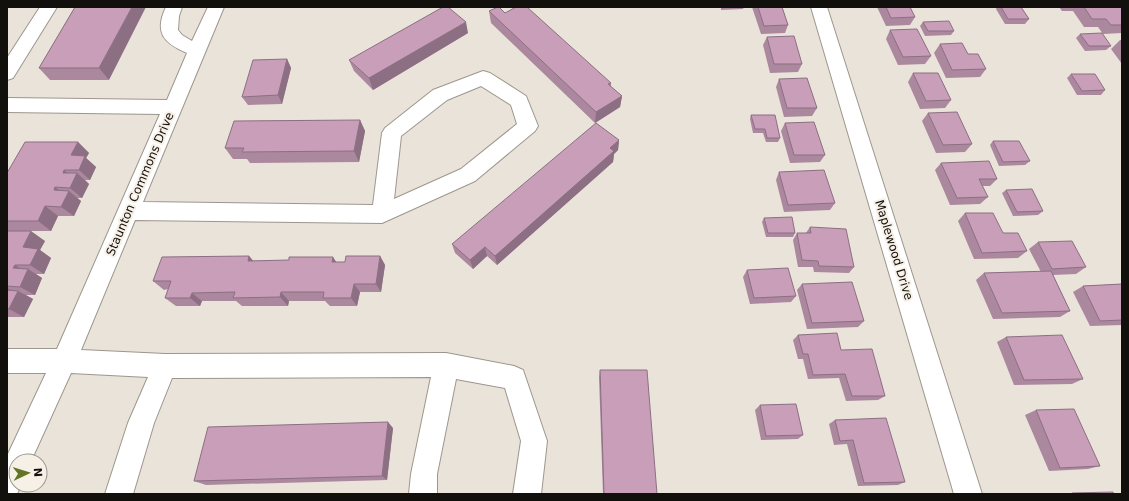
<svg xmlns="http://www.w3.org/2000/svg" width="1129" height="501" font-family="'DejaVu Sans',sans-serif">
	<style>
		.lines { fill: none; stroke-linecap: round; stroke-linejoin: round }
		.minor-casing { stroke: #9d968d; stroke-width: 2 }
		.minor { fill: #fff; fill-rule: evenodd }
		.wall { fill: #ac889f }
		.shaded-wall { fill: #8c6f82 }
		.building { fill: #c89eb9; stroke: #8c6f82 }
		.labels { text-anchor: middle; dominant-baseline: central; stroke-width: 4; stroke-linejoin: round; paint-order: stroke }
		.street-label { font-size: 12px; fill: #12100d; stroke: #f7f0e6 }
	</style>
	<rect width="100%" height="100%" fill="#e9e3d9"/>
	<g class="lines">
		<g class="minor-casing">
			<path id="minor" d="M40,7H57L13,78L7,80V58Z
				M166,7H182L179,16L178,30L182,35L192,41L208,7H224L143,202L373,205L382,133L385,128L433,90L483,71L490,73L526,96L538,126L535,131L475,181L382,223L135,220L81,350L165,354L446,353L514,366L523,370L547,441L541,494H513L521,441L505,388L456,379L437,474V494H409L411,474L431,377L172,378L154,423L133,494H105L128,423L148,377L71,373L31,461H16V485H21L17,494H7V456L46,373H7V349H57L160,114L7,112V98L167,100L187,53C163,43 154,32 166,7ZM481,86L511,105L517,124L461,169L394,199L401,136L447,100Z
				M811,7H827L982,494H954Z"/>
		</g>
		<use href="#minor" class="minor"/>
	</g>
	<path class="wall" d="M75,7L109,80H50L39,68Z
		M721,7H744L743,9L721,10Z
		M752,7H782L788,25L785,33L761,34Z
		M877,7H910L915,17L910,25L886,26Z
		M997,7H1021L1029,19L1025,24H1005L996,9Z
		M1059,7H1122V33L1103,34L1098,27H1084L1073,11H1062Z
		M489,11L505,13L611,83V87L622,96L620,107L595,123L491,23Z
		M923,22L954,31L951,35L925,36L920,26Z
		M890,30L931,56L925,64L898,65L886,39Z
		M468,33L373,90L354,71L349,60Z
		M1080,34L1111,46L1106,50L1085,51L1076,38Z
		M767,37L802,64L798,72L770,73L763,45Z
		M1120,40H1122V64L1111,49Z
		M940,44L968,54L986,69L980,77L946,78L934,53Z
		M287,59L291,68L282,104L248,105L242,97Z
		M913,73L951,100L945,108L920,109L908,82Z
		M1071,74L1105,90L1101,95H1077L1067,78Z
		M779,79L817,108L812,116L784,117L776,87Z
		M928,113L972,144L965,152L936,153L922,121Z
		M751,115L780,138L778,142H766L763,133H753L750,119Z
		M360,120L365,131L359,162L250,163L247,159H233L225,148Z
		M785,123L825,155L820,162L790,163L781,131Z
		M619,140L618,150L614,154L613,162L497,265L487,256L473,269L455,253L452,244Z
		M993,141L1030,161L1025,165L999,166L990,145Z
		M78,142L89,153L86,158L96,167L90,180H85L89,184L82,198H77L81,201L74,216H58L51,231H7V173Z
		M941,163L997,179L990,186H982L988,197L980,204L950,205L935,170Z
		M779,172L835,203L830,210L784,212L776,180Z
		M1006,190L1043,211L1038,215L1013,216L1002,193Z
		M965,213L1003,233L1027,251L1018,258L974,259L958,221Z
		M764,218L795,233L793,237H766L762,222Z
		M810,227L854,267L849,273L814,272L813,267H798L793,240L797,233H806Z
		M7,231L45,241L40,250L51,258L44,274H36L42,278L35,295H26L33,299L24,317H7Z
		M1038,242L1086,267L1076,274L1053,275L1070,311L1060,317L993,319L976,280L984,273L1041,272L1029,249Z
		M249,256L253,261L337,262H345L380,256L385,265L381,292H360L357,306H330L325,301H289L288,306H242L236,301H202L200,306H176L165,298L168,289L164,290L153,281Z
		M747,270L796,296L791,302L750,304L743,277Z
		M802,284L864,321L858,327L807,329L797,290Z
		M1122,284V325L1090,326L1073,292L1083,286Z
		M798,335L841,350L885,396L878,400L846,401L839,378L808,379L803,359H798L793,340Z
		M1006,337L1083,379L1072,384L1014,385L997,342Z
		M600,370L657,494H603L599,377Z
		M760,405L803,435L798,439L761,440L755,410Z
		M1036,410L1100,466L1088,469L1049,471L1025,415Z
		M835,420L905,482L898,485L858,486L847,444L834,445L829,424Z
		M393,428L387,480L206,485L194,481Z"/>
	<path class="shaded-wall" d="M132,7H146L109,80L99,68Z
		M466,22L468,33L373,90L369,78Z
		M287,59L291,68L282,104L278,95Z
		M622,96L620,107L595,123L596,112Z
		M360,120L365,131L359,162L354,151Z
		M619,140L618,150L614,154L613,162L497,265L495,256L610,148Z
		M78,142L89,153L86,158L96,167L90,180L79,170L71,155Z
		M64,170L74,179L77,173L89,184L82,198L70,188L63,173Z
		M55,187L66,196L69,191L81,201L74,216L61,207L54,190Z
		M45,206L58,216L51,231L38,221Z
		M31,231L45,241L40,250L51,258L44,274L30,265L23,247Z
		M485,247L487,256L473,269L470,260Z
		M249,256L257,265L248,261Z
		M380,256L385,265L381,292L376,284Z
		M333,257L339,266L332,262Z
		M15,265L27,273L28,269L42,278L35,295L20,287L13,268Z
		M354,284L360,292L357,306L351,298Z
		M7,288L17,294L18,291L33,299L24,317L9,309L7,293Z
		M281,292L289,301L288,306L280,297Z
		M192,293L202,301L200,306L190,298Z
		M388,422L393,428L387,480L382,476Z"/>
	<path class="building" d="M75,7H132L99,68H39Z
		M443,7H448L466,22L369,78L349,60Z
		M498,7H499L505,13L516,7H527L611,83L608,84L622,96L596,112L489,11Z
		M758,7H782L788,25L764,26Z
		M886,7H910L915,17L891,18Z
		M1001,7H1021L1029,19H1008Z
		M1084,7H1122V25H1111L1106,19H1092Z
		M949,21L954,31H928L923,22Z
		M917,29L931,56L903,57L890,30Z
		M1102,33L1111,46H1089L1080,34Z
		M794,36L802,64H774L767,37Z
		M962,43L968,54H978L986,69L952,70L940,44Z
		M287,59L278,95L242,97L253,60Z
		M913,73H938L951,100L926,101Z
		M1071,74H1095L1105,90L1082,91Z
		M807,78L817,108H787L779,79Z
		M957,112L972,144L943,145L928,113Z
		M751,115H775L780,138H767L765,129H755Z
		M360,120L354,151L242,152L244,148H225L234,121Z
		M814,122L825,155H794L785,123Z
		M596,123L619,140L610,148L614,151L495,256L485,247L470,260L452,244Z
		M993,141H1019L1030,161L1003,162Z
		M25,142H78L71,155L85,156L79,170H64L63,173H77L70,188L55,187L54,190L69,191L61,207L45,206L38,221H7V173Z
		M989,161L997,179H979L988,197L957,198L941,163Z
		M824,170L835,203L788,205L779,172Z
		M1032,189L1043,211L1017,212L1006,190Z
		M965,213H993L1003,233H1018L1027,251L982,253Z
		M792,217L795,233H768L764,218Z
		M810,227L846,229L854,267L819,266L818,261L802,260L797,233H811Z
		M7,231H31L23,247L38,249L30,265H15L13,268L28,269L20,287L7,286Z
		M1072,241L1086,267L1052,269L1038,242Z
		M249,256L248,261L289,260V257H333L332,262H345L346,256H380L376,284H354L351,298H323L324,292H281L280,297L233,298L235,292L192,293L190,298H165L171,281H153L162,257Z
		M788,268L796,296L754,298L747,270Z
		M1051,271L1070,311L1002,313L984,273Z
		M852,282L864,321L812,323L802,284Z
		M1122,284V320L1100,321L1083,286Z
		M7,290L18,291L9,309H7Z
		M837,333L841,350L872,349L885,396H852L845,374L813,375L808,354H803L798,335Z
		M1062,335L1083,379L1024,380L1006,337Z
		M600,370H647L657,494H604Z
		M796,404L803,435L766,436L760,405Z
		M1074,409L1100,466L1060,468L1036,410Z
		M886,418L905,482L864,483L853,440L840,441L835,420Z
		M388,422L382,476L194,481L208,427Z
		M1113,492L1114,494H1072V493Z"/>
	<g class="labels">
		<g class="street-label">
			<text transform="translate(140 184) rotate(-67)">Staunton Commons Drive</text>
			<text transform="translate(894 250) rotate(73)">Maplewood Drive</text>
		</g>
	</g>
	<rect width="1129" height="501" fill="none" stroke="#12100d" stroke-width="16"/>
	<g transform="translate(28 473) rotate(86)"><circle r="19" fill="#f7f0e6" stroke="#9b968f"/>
	<path d="M0-3L7 15L0 10L-7 15Z" fill="#627524"/>
	<text y="-6" font-size="11" font-weight="bold" text-anchor="middle" fill="#12100d">N</text>
	</g>
</svg>
